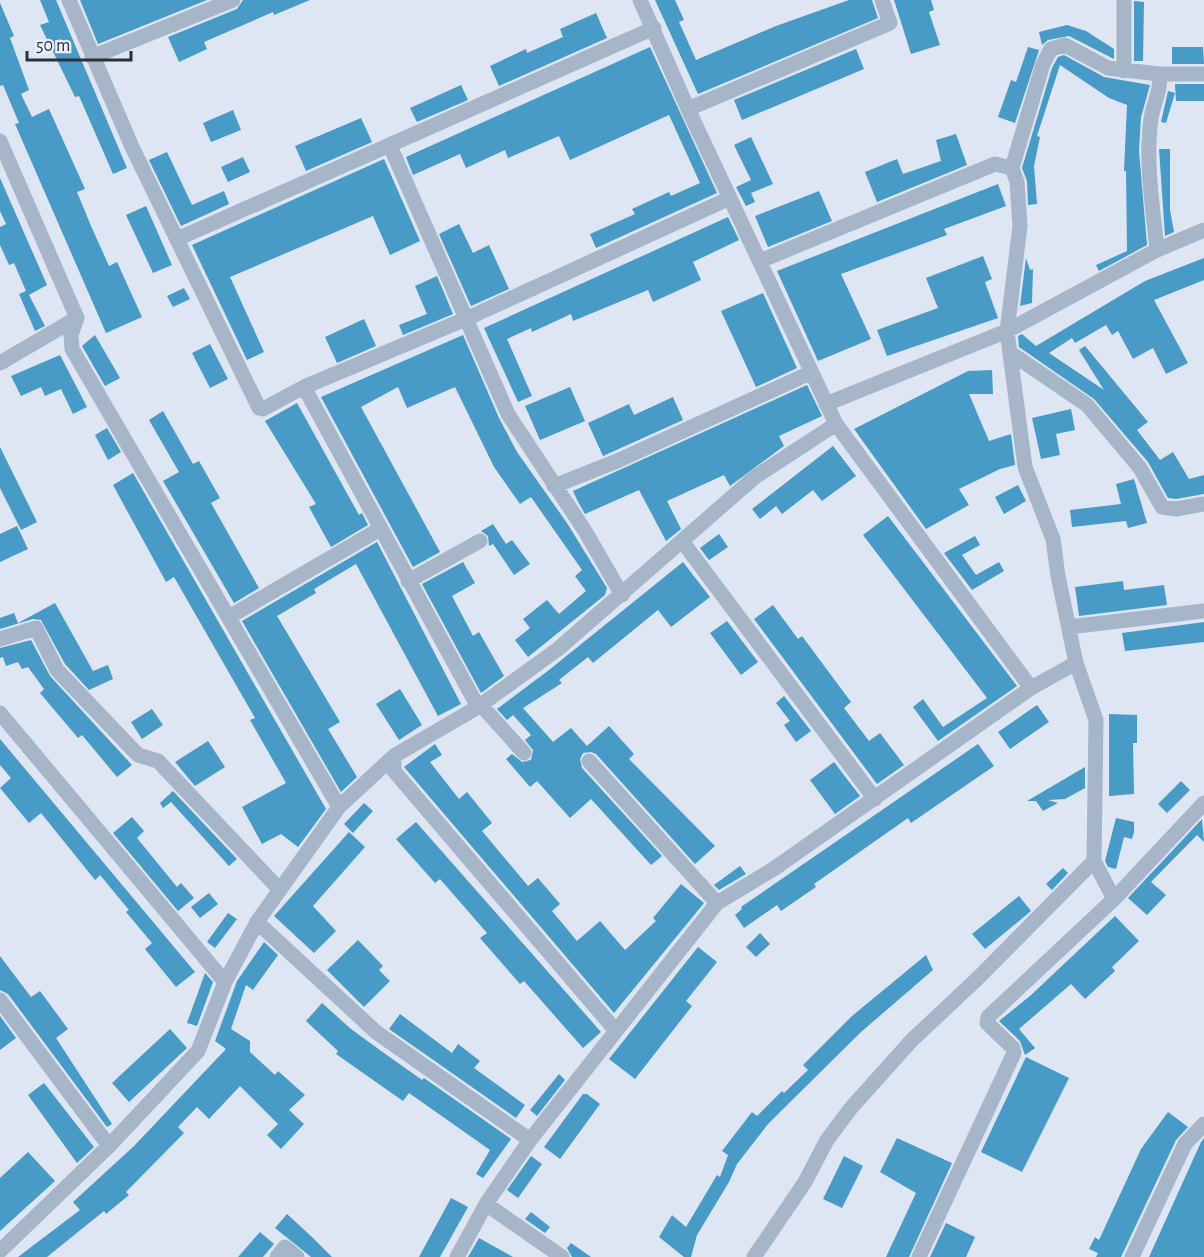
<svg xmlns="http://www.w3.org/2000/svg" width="1204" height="1257" font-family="'Alegreya Sans',sans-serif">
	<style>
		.building { fill: #489ac7 }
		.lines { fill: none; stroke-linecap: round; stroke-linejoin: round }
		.minor { stroke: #a7b5c9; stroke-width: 15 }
	</style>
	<rect width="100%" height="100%" fill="#dee6f3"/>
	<path class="building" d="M40,0H56L127,168L113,174L79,96L75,97L40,25L49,22Z
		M80,0H207L98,44Z
		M243,0H310L274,15L273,12L204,42L207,49L179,62L168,37L237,9Z
		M655,0H675L684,20L679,22L696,60L776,26L849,0H872L878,18L698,94Z
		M894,0H931L934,10L929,12L940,45L911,54Z
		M1134,1L1144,2L1143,61H1134Z
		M0,3L14,36L10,38L29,90L21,94L32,117L49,109L85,189L77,192L91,226L109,266L117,262L142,317L106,333L15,124L19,123L3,85L0,86Z
		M596,13L607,38L499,86L490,66L526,49L527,53L563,37L560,29Z
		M1067,25L1086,31L1114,49V59L1069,36L1048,40L1042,45L1039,32Z
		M650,47L717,193L596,248L590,234L635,214L632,209L669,192L671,196L700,183L669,115L570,160L559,136L508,158L505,150L466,168L460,154L413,175L406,157Z
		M1028,47L1039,50L1015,123L998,117L1011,80L1016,82Z
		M1172,47H1203L1204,64H1172Z
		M856,49L864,69L742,120L734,100Z
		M1064,55L1104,77L1150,85L1141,117L1139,151L1147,245L1099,271L1096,265L1127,251L1126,171H1124L1127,105L1109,98L1060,65L1037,136L1040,137L1034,166L1037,204L1028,205L1027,181L1022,168L1052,68L1058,57Z
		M1175,84H1204V101H1176Z
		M461,85L468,100L417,122L410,108Z
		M1168,91L1175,93L1166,123L1161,122Z
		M233,110L241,130L211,142L203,123Z
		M361,118L372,142L306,171L295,146Z
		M956,134L967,165L877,202L865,172L897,159L903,174L941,161L936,140Z
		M751,137L773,184L751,193L755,202L746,206L736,187L751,180L734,145Z
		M1159,149H1170V210L1174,232L1165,236Z
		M167,152L192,205L224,191L229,204L181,226L149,160Z
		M243,157L250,172L228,182L221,167Z
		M384,159L420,241L390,255L373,216L230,277L264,352L247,360L192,245Z
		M0,178L47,285L29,295L45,326L35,331L19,294L26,291L14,263L9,265L0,245V227L6,224L0,211Z
		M998,184L1006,206L944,229L947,235L841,274L871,339L818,361L777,271Z
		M819,191L832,221L768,247L755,216Z
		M146,206L172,265L153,273L126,215Z
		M728,217L739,240L693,262L701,280L653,302L648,290L573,321L571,314L532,332L531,328L507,339L532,396L518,402L484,328Z
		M459,224L473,253L489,245L509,289L471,306L439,234Z
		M983,256L992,279L985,282L998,318L887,356L877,330L938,308L926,278Z
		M1026,258L1030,270L1033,269L1032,303L1020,306Z
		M1204,258V280L1154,300L1188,363L1166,374L1153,348L1133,359L1118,331L1112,335L1106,325L1075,343L1072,338L1049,353L1104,390L1079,350L1085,346L1148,422L1137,430L1160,460L1173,452L1189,479L1204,475V494L1176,499L1168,498L1148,462L1094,399L1019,347L1018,336L1022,334L1036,346L1145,281Z
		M437,276L453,314L403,335L399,325L427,314L415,286Z
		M184,288L190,299L173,307L167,296Z
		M763,293L797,368L756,387L721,311Z
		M364,319L376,346L337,363L325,337Z
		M95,335L120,378L105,386L82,346Z
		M463,335L499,418L517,452L567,523L607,588L605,595L528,657L515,640L530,628L523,619L547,600L559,614L586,591L575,576L582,570L531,497L520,504L494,467L455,387L407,408L398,387L361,407L440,552L413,567L321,397Z
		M210,344L228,379L210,388L192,353Z
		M60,355L87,407L73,414L61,389L45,396L41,387L21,396L11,376Z
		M992,370L993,394H969L989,441L1011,434L1015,465L1000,469L959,489L969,505L926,529L854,429L968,371Z
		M807,385L822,416L779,436L784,446L730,486L724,475L667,501L681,529L666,541L639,490L585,514L578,502L573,491Z
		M570,387L585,421L540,440L525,406Z
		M673,397L683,420L603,456L588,423L629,404L634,415Z
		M297,403L359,515L362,513L368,525L331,547L309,507L316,504L265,421Z
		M1071,409L1075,430L1056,434L1060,455L1041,459L1032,418Z
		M163,411L193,464L199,461L220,498L211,503L259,588L234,603L163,481L179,472L149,420Z
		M107,428L121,452L108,460L95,435Z
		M833,446L856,476L822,501L813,490L782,514L776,506L760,519L752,509Z
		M0,447L37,522L21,530L0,488Z
		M133,473L326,809L298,847L281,834L262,844L242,807L286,783L250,720L255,718L174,577L166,582L113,485Z
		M1134,479L1147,523L1128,528L1126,521L1072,527L1070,510L1121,504L1116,484Z
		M1018,485L1026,501L1004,514L995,497Z
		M888,516L1017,686L938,741L913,707L923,699L943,727L987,698L863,535Z
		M493,524L506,544L512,540L530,564L514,575L493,544L489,546L488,536L481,531Z
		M17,526L28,549L0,562V534Z
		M719,534L728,547L709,560L700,548Z
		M975,536L980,545L962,555L976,575L999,562L1004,571L972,590L944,553Z
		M377,542L461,704L438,716L356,564L314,589L316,593L277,616L340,722L328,729L357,777L341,792L242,621Z
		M463,562L475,583L452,596L473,636L479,632L504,676L481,693L422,584Z
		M683,562L710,597L671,627L658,610L593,663L588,657L559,680L562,683L523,708L553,742L571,728L587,746L609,726L634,754L629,759L715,846L695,864L596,754L591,752L583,753L580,759L582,768L662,856L651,865L591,799L570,818L537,781L530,787L506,759L512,754L522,762L531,760L533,750L525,740L531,735L513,715L507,720L497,709L549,670Z
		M1123,581L1124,590L1164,585L1167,605L1079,616L1075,587Z
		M55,603L93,671L108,665L113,679L89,690L65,664L41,620L33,619L0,629V618L14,613L18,623Z
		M773,605L798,639L802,636L851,702L844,708L869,741L880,733L904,765L877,784L754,619Z
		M727,621L758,662L741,675L710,633Z
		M1204,622V642L1125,651L1122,633Z
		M31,640L50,676L132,765L117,777L82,735L78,738L40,693L44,689L28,667L22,669L18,662L6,666L3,657L0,658V648Z
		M400,689L422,725L399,740L376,704Z
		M784,696L811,731L796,742L784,725L790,721L776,703Z
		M1037,705L1049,722L1010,749L998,732Z
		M152,709L163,725L142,739L131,722Z
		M1109,714L1137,715V743H1133L1134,794L1109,796Z
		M0,739L195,972L176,987L145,949L152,943L126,912L129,910L100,875L95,880L41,813L29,823L0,788L11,778L0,765Z
		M208,741L225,767L195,786L175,762Z
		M435,744L442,755L430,762L459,799L467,792L492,823L482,831L528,886L538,878L560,904L552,911L577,941L600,921L625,950L656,921L653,918L681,884L704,903L614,1013L404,767Z
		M978,744L994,766L911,823L908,818L814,884L816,887L781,911L777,905L744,928L735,915L742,909L741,907Z
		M834,762L860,796L835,814L810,780Z
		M1085,767V788L1065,799L1048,800L1058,803L1043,811L1036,801H1027Z
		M1181,781L1190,790L1167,813L1158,804Z
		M173,791L237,859L229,866L171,802L163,808L160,803Z
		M364,803L373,811L353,833L344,824Z
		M132,817L144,831L137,838L177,887L181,883L194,898L178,911L113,833Z
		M1116,818L1134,822V832L1132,839L1124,837L1116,869L1108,867L1105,861Z
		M1202,819L1204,842L1197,835L1151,882L1166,895L1147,915L1128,898Z
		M416,822L601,1032L583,1048L524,981L520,984L480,938L487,933L440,879L435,883L396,839Z
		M349,832L365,847L313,906L336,931L314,953L274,916Z
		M740,866L746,874L719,890L714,885Z
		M1063,868L1068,873L1052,890L1046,884Z
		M209,893L218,904L200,918L191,907Z
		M1019,896L1031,911L985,949L972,934Z
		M228,913L237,919L215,948L207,942Z
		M1115,916L1139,941L1112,967L1115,971L1085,999L1071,984L1019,1029L1035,1048L1025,1055L1020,1041L999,1021L1030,996Z
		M760,933L770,944L756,957L746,947Z
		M358,940L383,966L379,970L390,981L364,1007L327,970Z
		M264,942L278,955L253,990L246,985L231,1029L250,1041V1052L275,1075L278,1071L305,1095L289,1110L304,1124L281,1149L267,1135L278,1124L240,1086L209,1119L197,1107L178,1127L184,1133L126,1192L129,1195L106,1214L104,1211L47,1257H18L80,1210L73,1202L134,1146L226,1049L215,1041L237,981Z
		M698,947L717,962L686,1001L692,1006L635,1079L609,1059Z
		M926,955L933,970L861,1032L768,1124L737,1164L729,1182L697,1235L691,1257H684L659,1237L672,1215L686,1227L717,1175L720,1177L728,1155L722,1151L752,1112L757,1116L782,1091L784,1093L808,1070L803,1065L852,1016Z
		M0,956L31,997L40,991L68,1029L56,1038L112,1124L107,1127L8,994L0,990Z
		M205,973L213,982L197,1026L187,1023Z
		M322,1003L351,1029L384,1053L422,1080L424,1078L511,1139L483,1178L476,1174L490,1150L409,1093L403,1101L336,1054L338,1051L306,1021Z
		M400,1014L452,1053L458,1044L480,1061L474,1068L525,1105L516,1118L389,1029Z
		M0,1016L16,1038L0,1050Z
		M170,1029L187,1048L129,1102L112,1083Z
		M1026,1057L1069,1078L1022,1172L981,1152Z
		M559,1074L565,1080L537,1116L530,1110Z
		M44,1083L94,1147L77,1163L28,1095Z
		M583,1094H587L600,1104L560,1159L544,1147Z
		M1168,1112L1188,1127L1176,1140L1121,1257H1096L1098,1253L1089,1249L1095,1237L1099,1240L1141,1149Z
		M897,1138L952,1163L909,1257H886L916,1193L880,1172Z
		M1204,1138V1257H1149L1201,1142Z
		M28,1152L55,1181L0,1231V1178Z
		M531,1156L542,1164L518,1198L507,1190Z
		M844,1156L863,1166L842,1208L823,1199Z
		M451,1198L468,1207L440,1257H419Z
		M531,1212L550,1227L545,1233L525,1219Z
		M287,1214L312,1237L332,1257H311L275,1228Z
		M946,1223L975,1237L966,1257H930Z
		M260,1232L274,1244L263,1257H238Z
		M479,1238L513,1257H468Z
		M571,1243L591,1257H572L567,1248Z"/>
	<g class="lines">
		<path class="minor" d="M69,0L132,147L259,408L263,409L304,387L468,318L730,198
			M640,0L688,109L836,424L1031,688
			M92,57L233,0
			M1124,71V0
			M688,109L890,23L882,0
			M0,141L77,318L71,335L72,349L339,807
			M390,146L508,414L585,531L622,595
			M177,239L654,28
			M1157,250C1153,208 1145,162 1151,119C1153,103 1162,90 1159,74
			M760,261L995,164L1012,168
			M1012,354L1087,405L1140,468L1162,507L1176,509L1204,504
			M0,363L77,318
			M304,387L478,707
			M826,404L1007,331L1157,250L1204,230
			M554,486L617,461L810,373
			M682,541L875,799
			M408,581L480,541
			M229,617L380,529
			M1069,627L1204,611
			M0,639L36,628L57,670L138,755L158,761L279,889
			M481,705L524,753
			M0,713L225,982
			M394,756V771L616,1031
			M589,761L717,903
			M1114,899L1094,861L1096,720L1076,663L1058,576L1053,539L1025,467L1007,331L1020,226L1017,182L1012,168L1043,64L1051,49L1065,45L1108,68L1159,74H1204
			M257,922L376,1032L530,1140
			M0,1000L109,1146
			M486,1204L562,1257
			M0,1251L109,1146L198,1051L225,982L257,922L339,807L394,756L478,707L558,649L755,477L836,424
			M277,1257L285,1247L297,1257
			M457,1257L486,1204L530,1140L717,903L775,868L1031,688L1076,663
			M754,1257L805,1182L827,1140L851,1108L912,1040L977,979L1094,861
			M919,1257L1014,1053L1013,1048L987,1023L988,1017L1114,899L1204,803
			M1132,1257L1185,1144L1204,1124"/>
	</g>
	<path d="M27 51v9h104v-9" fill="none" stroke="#2a3239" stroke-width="3"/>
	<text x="36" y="51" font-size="18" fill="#2a3239" stroke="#ebf0fa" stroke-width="4.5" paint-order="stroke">50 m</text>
</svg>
